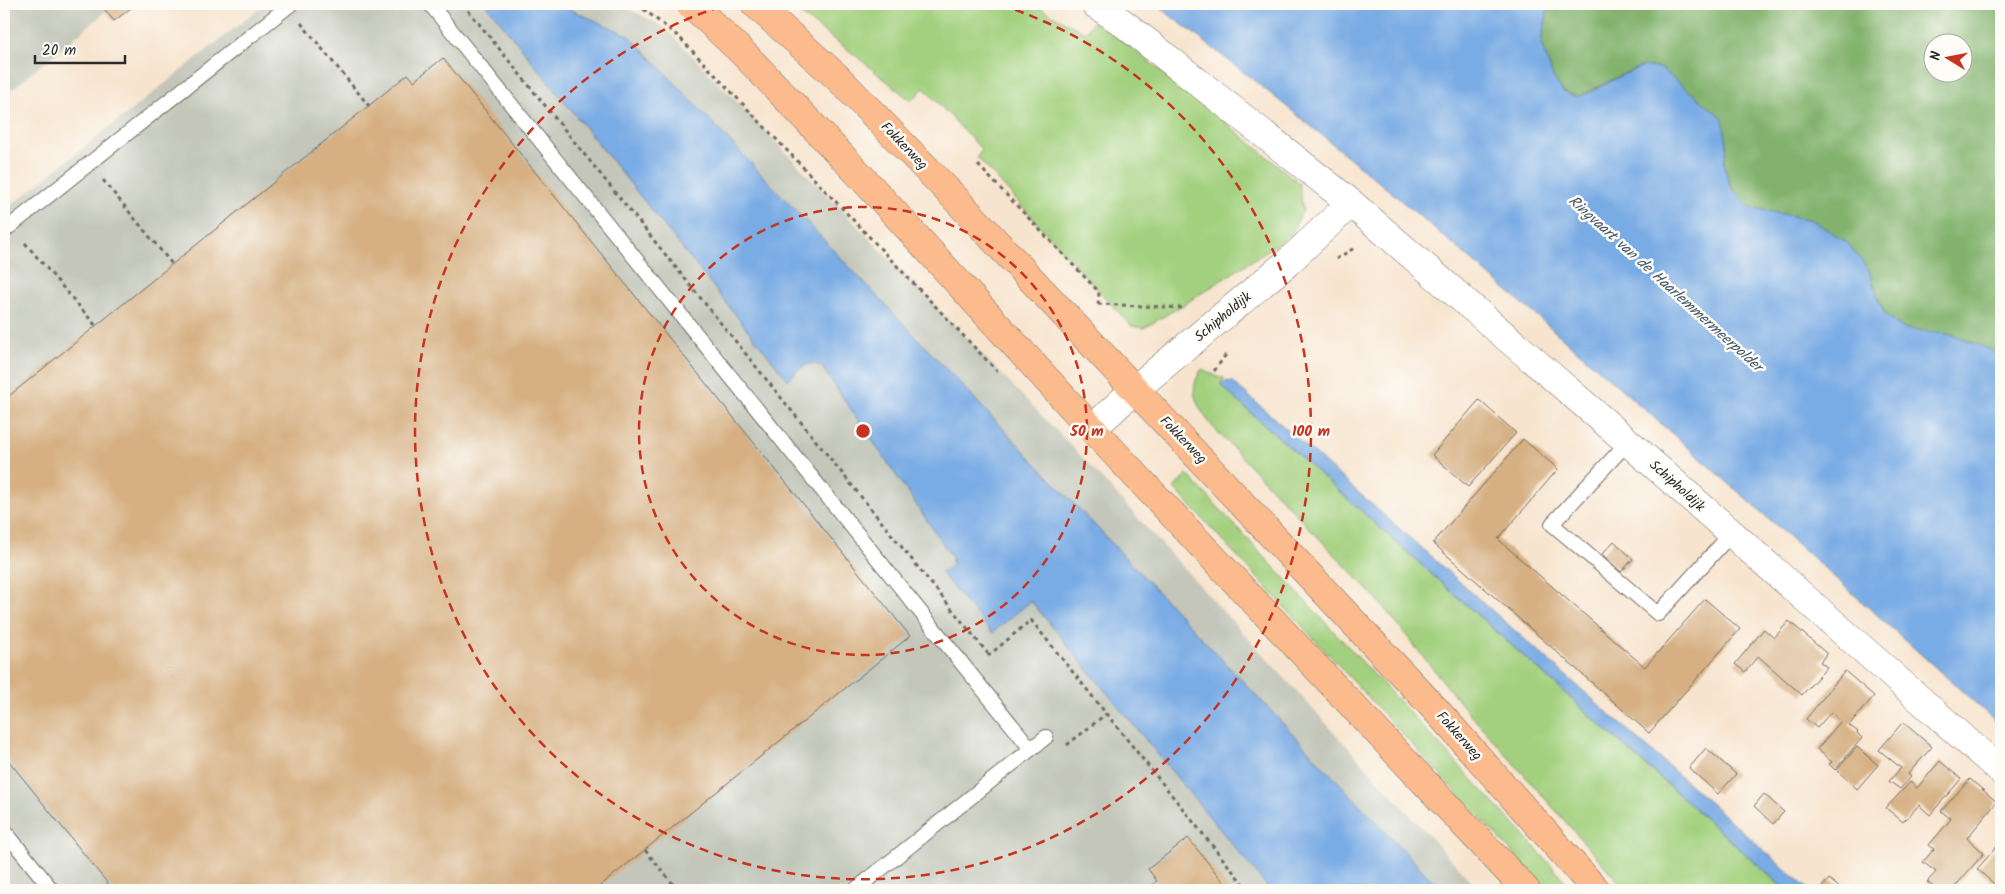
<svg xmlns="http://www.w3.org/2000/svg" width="2005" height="894" font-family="Kalam,sans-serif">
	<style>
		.industrial { fill: #c3c6b9 }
		.green { fill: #a3d07e; stroke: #677e54 }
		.forest { fill: #82b26d; stroke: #566e4c; fill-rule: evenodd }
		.water { fill: #79abe4; stroke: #526b88 }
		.building { fill: #d6b083 }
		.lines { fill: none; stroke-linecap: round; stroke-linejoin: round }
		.lane-casing { stroke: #726c64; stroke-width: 16 }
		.street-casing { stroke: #726c64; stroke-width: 29 }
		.primary-casing { stroke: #726c64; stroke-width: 29 }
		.path { stroke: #726c64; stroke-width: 3; stroke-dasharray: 4 4; stroke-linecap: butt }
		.lane { stroke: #fff; stroke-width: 14 }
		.street { stroke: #fff; stroke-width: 28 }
		.primary { stroke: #fbbb8d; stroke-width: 28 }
		.ring { fill: none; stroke: #c8321e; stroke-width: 2.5; stroke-dasharray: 9 6 }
		.labels { text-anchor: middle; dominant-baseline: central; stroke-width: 5; stroke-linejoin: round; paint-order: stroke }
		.street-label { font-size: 14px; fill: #2b2b2b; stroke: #fdfcf7 }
		.water-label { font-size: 15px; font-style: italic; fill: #46586c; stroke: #fdfcf7 }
		.centre { fill: #c8321e; stroke: #fdfcf7; stroke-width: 2.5 }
		.ring-label { font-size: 15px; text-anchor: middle; font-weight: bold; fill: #c8321e; stroke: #fdfcf7; stroke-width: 5; stroke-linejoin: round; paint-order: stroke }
	</style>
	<rect width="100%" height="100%" fill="#fdfcf7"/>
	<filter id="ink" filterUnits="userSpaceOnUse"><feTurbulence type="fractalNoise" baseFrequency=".02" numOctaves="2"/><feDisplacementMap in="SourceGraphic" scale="10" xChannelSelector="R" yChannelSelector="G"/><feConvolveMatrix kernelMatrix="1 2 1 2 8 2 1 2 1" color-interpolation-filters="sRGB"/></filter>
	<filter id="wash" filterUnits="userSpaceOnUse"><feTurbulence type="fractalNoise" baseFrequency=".0096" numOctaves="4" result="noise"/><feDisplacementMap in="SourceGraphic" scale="20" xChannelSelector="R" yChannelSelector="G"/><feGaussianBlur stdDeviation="1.12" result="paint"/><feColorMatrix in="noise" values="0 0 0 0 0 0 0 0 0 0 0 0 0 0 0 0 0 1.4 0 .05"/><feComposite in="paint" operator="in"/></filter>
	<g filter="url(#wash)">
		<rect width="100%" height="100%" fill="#f7e4ce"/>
		<path class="industrial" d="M4,4H115L4,96Z
			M265,4H620L664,27L1079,454L1479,890H4V211Z"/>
		<path class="green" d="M787,4H1033L1085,33L1095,19L1224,121L1299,183L1303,210L1291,235L1188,302L1144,328L1131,326L977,157L982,150L924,88L911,101L855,55Z
			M1202,369L1216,376L1224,378L1221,384L1230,394L1784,889L1782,890H1626L1463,706L1376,598L1212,426C1198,407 1186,391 1202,369Z
			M1187,474L1521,832L1573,890H1547L1174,488Z"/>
		<path class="forest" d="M1549,4H2001V359L1991,350L1954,335L1902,328L1885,314L1878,299L1869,270L1812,220L1748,207L1730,185L1724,163L1727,147L1663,69C1657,68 1649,66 1643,67C1620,72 1599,89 1577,97L1563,92L1553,77L1541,43ZM1932,42H1962V72H1932Z"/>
		<path class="water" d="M486,4H558L630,36L1441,890H1270L1031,601L992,633L941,573L952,566V557L822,367C806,358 799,369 788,380Z
			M1155,4H1549L1541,43L1553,77L1563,92L1577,97L1595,90L1622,75L1644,66L1662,69L1723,118L1727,147L1724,163L1730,185L1748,207L1812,220L1847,242L1869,270L1878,299L1885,314L1902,328L1954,335L1991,350L2001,359V726C1829,572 1657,418 1481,268C1374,177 1267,88 1155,4Z
			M1225,381L1233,382L1809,890H1786L1230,394L1221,384Z"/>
		<g id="blocks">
			<path class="building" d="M100,4H136L114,21Z
				M443,58L910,636L595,890H113L4,755V400L408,74L414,81Z
				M1479,400L1516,433L1468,487L1432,455Z
				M1523,439L1558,469L1498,539L1517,556L1645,667L1705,599L1740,629L1649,733L1433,543Z
				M1614,541L1633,559L1621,572L1602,554Z
				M1789,621L1827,654L1820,662L1827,667L1802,695L1758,656L1745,672L1735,664L1764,629L1774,638Z
				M1845,671L1874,696L1849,725L1858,732L1857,733L1862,738L1835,770L1829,764L1832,762L1817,749L1841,721L1831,712L1817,728L1806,719Z
				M1903,722L1932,747L1908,774L1911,777L1900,789L1889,781L1901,768L1879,750Z
				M1857,747L1878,765L1857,789L1837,770Z
				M1706,748L1736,774L1718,794L1689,768Z
				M1940,761L1961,779L1930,815L1919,805L1903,822L1886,808L1910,782L1917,788Z
				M1970,779L1997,802L1967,838L1984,853L1952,890H1937L1927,882L1936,872L1923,862L1934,849L1929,845L1951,819L1941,811Z
				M1764,794L1784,812L1773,824L1754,806Z
				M1188,838L1230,890H1146L1157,881L1148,869Z
				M2001,842V890L1977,869Z
				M1829,879L1842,890H1825L1822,887Z"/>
		</g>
	</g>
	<g filter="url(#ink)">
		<use href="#blocks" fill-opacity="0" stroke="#726c64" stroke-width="1"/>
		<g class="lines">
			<g class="lane-casing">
				<path id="lane" d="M430,4L1031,749
					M4,231L291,4
					M1628,442L1552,524L1658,614L1731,534
					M4,830L52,890
					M855,890L1046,737"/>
			</g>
			<g class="street-casing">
				<path id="street" d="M1095,4L1123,23L1351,203L1628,442L2001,771
					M1092,429L1134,390L1287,263L1351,203"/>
			</g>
			<g class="primary-casing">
				<path id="primary" d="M691,4L745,55L856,171L1092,429L1526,890
					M755,4L837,77L952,195L1436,710L1596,890"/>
			</g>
			<path class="path" d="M463,4L989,655
				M637,4L679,37L997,371
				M301,23L369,106
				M978,165L1099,292L1098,307
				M103,180L172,264
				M25,243L96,326
				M1336,259L1356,247
				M1098,304L1186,308
				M1214,371L1227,353
				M988,656L1031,620L1248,890
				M1067,745L1106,714
				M645,850L678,890"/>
			<use href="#lane" class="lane"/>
			<use href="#street" class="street"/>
			<use href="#primary" class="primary"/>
		</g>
	</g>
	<g class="ring">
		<circle cx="863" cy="431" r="224"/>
		<path d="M1001 5A448 448 0 1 1 725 5"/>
	</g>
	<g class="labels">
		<g class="street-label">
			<text transform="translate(904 146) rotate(46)">Fokkerweg</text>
			<text transform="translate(1223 317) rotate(-40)">Schipholdijk</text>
			<text transform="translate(1183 440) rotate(46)">Fokkerweg</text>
			<text transform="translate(1677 486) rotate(42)">Schipholdijk</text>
			<text transform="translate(1459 736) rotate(48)">Fokkerweg</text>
		</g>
		<g class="water-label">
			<text transform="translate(1665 284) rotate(42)">Ringvaart van de Haarlemmermeerpolder</text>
		</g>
	</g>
	<circle cx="863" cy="431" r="8" class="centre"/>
	<g class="ring-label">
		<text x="1087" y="436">50 m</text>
		<text x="1311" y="436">100 m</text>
	</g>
	<rect width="2005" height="894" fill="none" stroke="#fdfcf7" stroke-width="20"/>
	<g transform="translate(1948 58) rotate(280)"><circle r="24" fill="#fdfcf7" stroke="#a9a8a5"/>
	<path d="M0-4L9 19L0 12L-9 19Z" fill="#c8321e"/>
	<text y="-8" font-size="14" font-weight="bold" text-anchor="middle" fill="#2b2b2b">N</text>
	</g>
	<path d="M35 55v8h90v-8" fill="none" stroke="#2b2b2b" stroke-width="2.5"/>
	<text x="42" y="55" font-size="15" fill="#2b2b2b" stroke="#fdfcf7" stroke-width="4" paint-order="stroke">20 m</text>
</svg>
